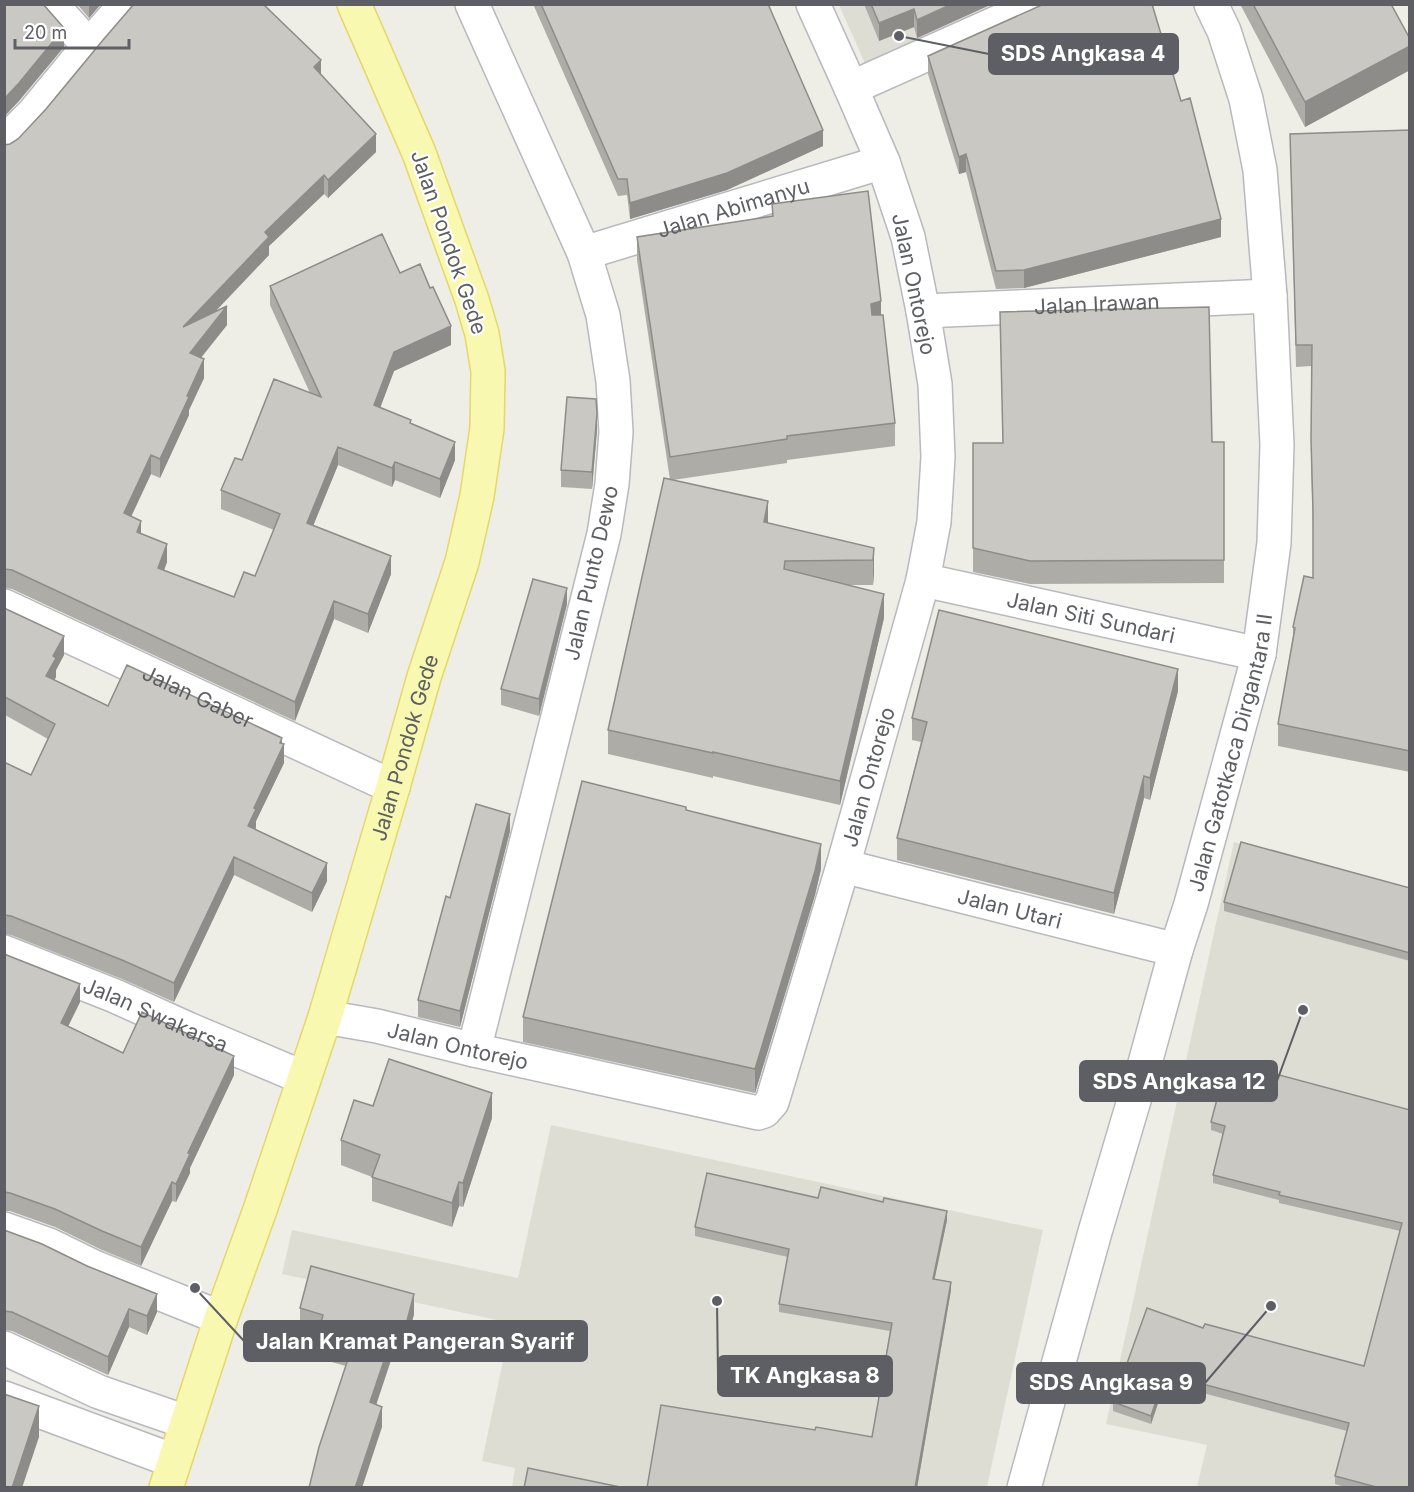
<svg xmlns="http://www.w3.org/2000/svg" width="1414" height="1492" font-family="Inter,sans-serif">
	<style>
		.education { fill: #deddd4 }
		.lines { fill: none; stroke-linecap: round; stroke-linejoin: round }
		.street-casing { stroke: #b8b9be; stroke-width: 36 }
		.primary-casing { stroke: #e5d768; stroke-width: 36 }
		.street { stroke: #fff; stroke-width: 33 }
		.primary { stroke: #f8f8b1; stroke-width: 33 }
		.wall { fill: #aeaca7 }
		.shaded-wall { fill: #8d8c88 }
		.building { fill: #cac8c2; stroke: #8d8c88; stroke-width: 1.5 }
		.labels { text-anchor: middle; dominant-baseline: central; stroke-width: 4.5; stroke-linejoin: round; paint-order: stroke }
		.street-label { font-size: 21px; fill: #5d5f64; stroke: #fff }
		.leader { fill: none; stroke: #5d5f64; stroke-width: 2 }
		.callout-dot { fill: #5d5f64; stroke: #fff; stroke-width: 2 }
		.callout { fill: #5d5f64; stroke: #5d5f64; stroke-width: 2 }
		.callout-label { font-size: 22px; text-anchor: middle; font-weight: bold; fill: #fff }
	</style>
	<rect width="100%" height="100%" fill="#eeeee6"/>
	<path class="education" d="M839,5H1022L867,68Z
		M1234,842L1409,892V1487H1197L1207,1445L1106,1424Z
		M551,1125L1043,1230L987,1487H512L515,1468L482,1461L511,1323L282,1274L292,1230L518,1278Z"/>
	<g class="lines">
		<g class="street-casing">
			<g id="street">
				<path d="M51,4L89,46"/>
				<path d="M472,4L584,253L603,315L613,381L616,432L612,484L604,534L474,1050"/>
				<path d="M851,88L1039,4"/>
				<path d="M4,145L14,133L33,114L89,46L126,4"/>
				<path id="s1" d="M584,253L883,162"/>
				<path id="s2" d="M923,311L1270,296"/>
				<path id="s3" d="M923,580L1259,654"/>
				<path id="s4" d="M4,606L393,787"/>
				<path id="s5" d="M843,866L1176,950"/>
				<path id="s6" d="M4,952L115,996L188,1029L304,1078"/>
				<path id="s7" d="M325,1017L377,1026L474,1050L758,1113L764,1111L772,1102L843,866L923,580L934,522L938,457L935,384L923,311L908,237L883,162L851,88L813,4"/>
				<path d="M4,1229L49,1245L94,1267L221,1318"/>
				<path d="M4,1348L99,1392L186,1422"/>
				<path d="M4,1398L174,1461"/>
				<path id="s8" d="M1024,1488L1095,1232L1145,1063L1176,950L1191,904L1259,654L1274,543L1277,445L1270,296L1260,170L1246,99L1224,31L1211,4"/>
			</g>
		</g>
		<g class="primary-casing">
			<g id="primary">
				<path id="s9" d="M166,1488L221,1318L261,1207L325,1017L393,787L424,677L462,562L477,496L487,428L488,371L482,334L472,300L419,153L354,4"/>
			</g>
		</g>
		<use href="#street" class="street"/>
		<use href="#primary" class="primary"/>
	</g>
	<path class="wall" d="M77,4H101L89,18Z
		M533,4H768L823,146L727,190L630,219L627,195L618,196Z
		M864,4H992L917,38L914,27L879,41Z
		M1240,4H1391L1410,39V70L1305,127Z
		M928,56L1221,237L1024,288L996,289L966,172L959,174L928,74Z
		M321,75L376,152L328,198L324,194L269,246V255L215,312L227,325L201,358L204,378L189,410V415L160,478L151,474L131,516L141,533L167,562L164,570L234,597L255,576L274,530L221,509V490L242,460L310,393L270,305V286L400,273L451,345L394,371L380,408L411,424L455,460L440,498L395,480L392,487L338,465L313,525L391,574L368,633L334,619L295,721L12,589L4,588V145L10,144Z
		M1410,130V772L1278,746V724L1293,636V627L1313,578V533L1311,461L1312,366L1296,367L1290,134Z
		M772,204L881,315L895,423V446L787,460V463L673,480L768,524L874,548V573L873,585H849L884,618L840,805L713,776V778L608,754V730L670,480L637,260V237L772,216Z
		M1000,312L1212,442H1224V583L1030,584L973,572V443H1003Z
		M597,430L592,489L561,487V470Z
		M567,604L539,716L501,705V689Z
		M4,608L64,655L56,670V677L54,680L108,706L282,743L284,763L256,821V829L327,881L312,912L234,875L174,1002L122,979L11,935L4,934V762L31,775L48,739L5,715Z
		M1178,691L1150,800L1144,798L1114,914L897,860V838L921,742L912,740V718Z
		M686,810L821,869L815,895L755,1093L523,1042V1017Z
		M510,831L460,1027L418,1017V1000L450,898Z
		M1410,888V961L1224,911V902Z
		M4,954L80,1002L68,1026L123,1053L234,1075L190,1168V1173L176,1202L172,1201L141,1266L102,1250L55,1227L10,1211H4Z
		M373,1106L492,1118L463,1207L459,1206L452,1227L372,1201V1177L341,1165V1140Z
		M1410,1110V1488H1348L1335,1484V1476L1347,1431L1165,1383L1151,1424L1113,1411V1402L1203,1328L1364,1366L1400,1231L1279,1203V1200L1213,1183V1175L1223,1134L1211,1130V1122Z
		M818,1198L947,1220L934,1279L951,1290L917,1488L815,1430L872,1437L890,1331L779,1312V1304L788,1257L695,1236V1227Z
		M4,1230L157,1312L147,1335L129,1327L108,1375L12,1331L4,1330Z
		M300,1308L414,1314L403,1357L393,1354L376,1405L382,1427L346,1366L317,1358V1338L318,1334L300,1329Z"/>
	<path class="shaded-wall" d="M89,4H101L89,18Z
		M952,4H992L917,38V20Z
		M914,9V27L879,41V23Z
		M64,28V47L19,101L4,117V99Z
		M1410,46V70L1305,127V102Z
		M321,60V79L314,67Z
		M823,130V146L727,190L630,219V203Z
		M376,134V152L328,198V180Z
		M966,154V172L959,174V157Z
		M324,175V194L269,246V255L183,345V327L265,232Z
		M1221,219V237L1024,288V270Z
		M881,301V325L871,327V304Z
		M227,306V325L190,371V353Z
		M451,326V345L394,371L374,424V405L394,352Z
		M204,359V378L189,410V415L160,478V459L187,396Z
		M597,413V430L592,489V472Z
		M455,442V460L440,498V479Z
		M338,447V465L307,541V523Z
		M151,455V474L124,532V513Z
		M395,462V480L392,487V468Z
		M768,501V525L764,522Z
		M141,521V540L137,532Z
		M167,544V562L158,586V568Z
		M874,548V573L873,585V560Z
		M391,556V574L368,633V614Z
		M567,588V604L539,716V699Z
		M884,594V618L840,805V781Z
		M334,601V619L295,721V702Z
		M64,636V655L56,670V677L46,695V676L53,656Z
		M1178,669V691L1150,800V778Z
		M5,697V715L4,717V698Z
		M282,738V748L284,744V763L256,821V827L248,845V826L254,808Z
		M1144,776V798L1114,914V893Z
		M510,814V831L460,1027V1011Z
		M821,844V869L815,895L755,1093V1069Z
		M234,857V875L174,1002V983Z
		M327,863V881L312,912V893Z
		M80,984V1002L61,1041V1023Z
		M234,1056V1075L190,1168V1173L176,1202V1184L188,1153Z
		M492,1093V1118L463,1207V1183Z
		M172,1182V1201L141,1266V1247Z
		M459,1182V1206L452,1227V1203Z
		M947,1211V1220L933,1287V1279Z
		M951,1282V1290L917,1488H915Z
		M157,1294V1312L147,1335V1316Z
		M414,1294V1314L403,1357V1336Z
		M129,1309V1327L108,1375V1357Z
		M393,1334V1354L370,1423V1402Z
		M1165,1374V1383L1151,1424V1416Z
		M39,1406V1437L22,1488H12Z
		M382,1407V1427L362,1488H355Z"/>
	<path class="building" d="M4,4H43L64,28L19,83L4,99Z
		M134,4H263L321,60L314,67L376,134L328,180L324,175L265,232L269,237L183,327L227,306L190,353L204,359L187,396L189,397L160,459L151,455L124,513L141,521L137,532L167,544L158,568L234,597L244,572L255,576L280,514L221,490L235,458L242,460L274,379L321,397L270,286L382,234L400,273L420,264L430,288L433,287L451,326L394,352L374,405L411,420L410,423L455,442L440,479L395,462L392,468L338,447L307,523L391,556L368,614L334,601L295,702L12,570L4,569V145L10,144L18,139L46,109L103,40Z
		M541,4H768L823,130L727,173L630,203L627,179H618Z
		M871,4H952L917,20L914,9L879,23Z
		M1044,4H1152L1181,101L1190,98L1221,219L1024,270L996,271L966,154L959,157L928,56Z
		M1253,4H1391L1410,39V46L1305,102Z
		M1410,130V751L1278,724L1295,628L1293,627L1304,576L1313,578V511L1311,439L1312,345H1296L1290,134Z
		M868,191L881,301L871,304L872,315H883L895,423L787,436V439L670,457L637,237L773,216L772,204Z
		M1209,307L1212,442H1224V560L1030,561L973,548V443H1003L1000,312Z
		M567,397L596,399L597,413L592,472L561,470Z
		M664,478L768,501L764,522L874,548L873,560L785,561L784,569L884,594L840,781L713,752V753L608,730Z
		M533,579L567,588L539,699L501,689Z
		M4,608L64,636L53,656L56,658L46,676L108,706L127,665L282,738L280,743L284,744L254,808L256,809L248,826L327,863L312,893L234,857L174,983L122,960L11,916L4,915V762L31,775L55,724L5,697L4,698Z
		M939,610L1178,669L1150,778L1144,776L1114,893L897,838L927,722L912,718Z
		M582,781L686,807V810L821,844L815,871L755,1069L523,1017Z
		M476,804L510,814L460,1011L418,1000L446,896L450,898Z
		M1241,842L1410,888V953L1224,902Z
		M4,954L80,984L61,1023L123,1053L142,1012L234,1056L188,1153L190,1154L176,1184L172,1182L141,1247L102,1231L55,1209L10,1193L4,1192Z
		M389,1059L492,1093L463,1183L459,1182L452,1203L372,1177L380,1155L341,1140L354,1100L373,1106Z
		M1227,1061L1410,1110V1488H1380L1335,1476L1349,1423L1165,1374L1151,1416L1113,1402L1147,1308L1203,1328L1205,1324L1364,1366L1402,1223L1279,1195L1280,1192L1213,1175L1225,1126L1211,1122Z
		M707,1173L818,1198L821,1187L883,1202L884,1198L947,1211L933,1279L951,1282L915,1488H647L661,1405L815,1430L816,1427L872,1437L892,1323L779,1304L789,1249L695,1227Z
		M4,1230L42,1244L87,1266L157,1294L147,1316L129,1309L108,1357L12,1312L4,1311Z
		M311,1266L414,1294L403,1336L393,1334L370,1402L382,1407L355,1488H309L319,1447L352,1347L317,1338L323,1315L300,1308Z
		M4,1394L39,1406L12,1488H4Z
		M528,1468L625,1488H524Z"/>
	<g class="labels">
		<g class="street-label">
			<text stroke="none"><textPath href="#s1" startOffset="156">Jalan Abimanyu</textPath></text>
			<text transform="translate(449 242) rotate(71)">Jalan Pondok Gede</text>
			<text transform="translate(914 284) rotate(78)">Jalan Ontorejo</text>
			<text stroke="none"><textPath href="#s2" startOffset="174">Jalan Irawan</textPath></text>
			<text transform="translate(591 573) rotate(-77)">Jalan Punto Dewo</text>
			<text stroke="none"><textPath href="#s3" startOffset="172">Jalan Siti Sundari</textPath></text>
			<text stroke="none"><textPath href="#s4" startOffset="214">Jalan Gaber</textPath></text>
			<text stroke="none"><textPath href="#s9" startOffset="778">Jalan Pondok Gede</textPath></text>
			<text stroke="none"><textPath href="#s8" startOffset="764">Jalan Gatotkaca Dirgantara II</textPath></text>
			<text stroke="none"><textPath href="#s7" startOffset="801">Jalan Ontorejo</textPath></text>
			<text stroke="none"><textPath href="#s5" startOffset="172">Jalan Utari</textPath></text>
			<text stroke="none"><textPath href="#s6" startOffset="164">Jalan Swakarsa</textPath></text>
			<text stroke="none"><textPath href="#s7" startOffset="136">Jalan Ontorejo</textPath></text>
		</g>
	</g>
	<path class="leader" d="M899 36L989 54M1303 1010L1277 1081M195 1288L244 1341M717 1301L718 1376M1271 1306L1205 1383"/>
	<g class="callout-dot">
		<circle cx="899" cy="36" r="6"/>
		<circle cx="1303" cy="1010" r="6"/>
		<circle cx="195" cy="1288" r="6"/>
		<circle cx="717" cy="1301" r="6"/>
		<circle cx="1271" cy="1306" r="6"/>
	</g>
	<g class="callout">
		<rect x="989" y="34" width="189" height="40" rx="6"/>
		<rect x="1080" y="1061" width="197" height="40" rx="6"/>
		<rect x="244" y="1321" width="343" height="40" rx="6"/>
		<rect x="718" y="1356" width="174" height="40" rx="6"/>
		<rect x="1017" y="1363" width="188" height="40" rx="6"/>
	</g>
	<g class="callout-label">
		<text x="1083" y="61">SDS Angkasa 4</text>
		<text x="1179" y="1089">SDS Angkasa 12</text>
		<text x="415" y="1349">Jalan Kramat Pangeran Syarif</text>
		<text x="805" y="1383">TK Angkasa 8</text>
		<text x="1111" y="1390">SDS Angkasa 9</text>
	</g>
	<rect width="1414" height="1492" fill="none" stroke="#5d5f64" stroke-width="12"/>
	<path d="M15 39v9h114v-9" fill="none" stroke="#5d5f64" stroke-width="3"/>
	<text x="24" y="39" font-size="18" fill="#5d5f64" stroke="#ffffff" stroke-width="4.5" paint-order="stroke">20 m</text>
</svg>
